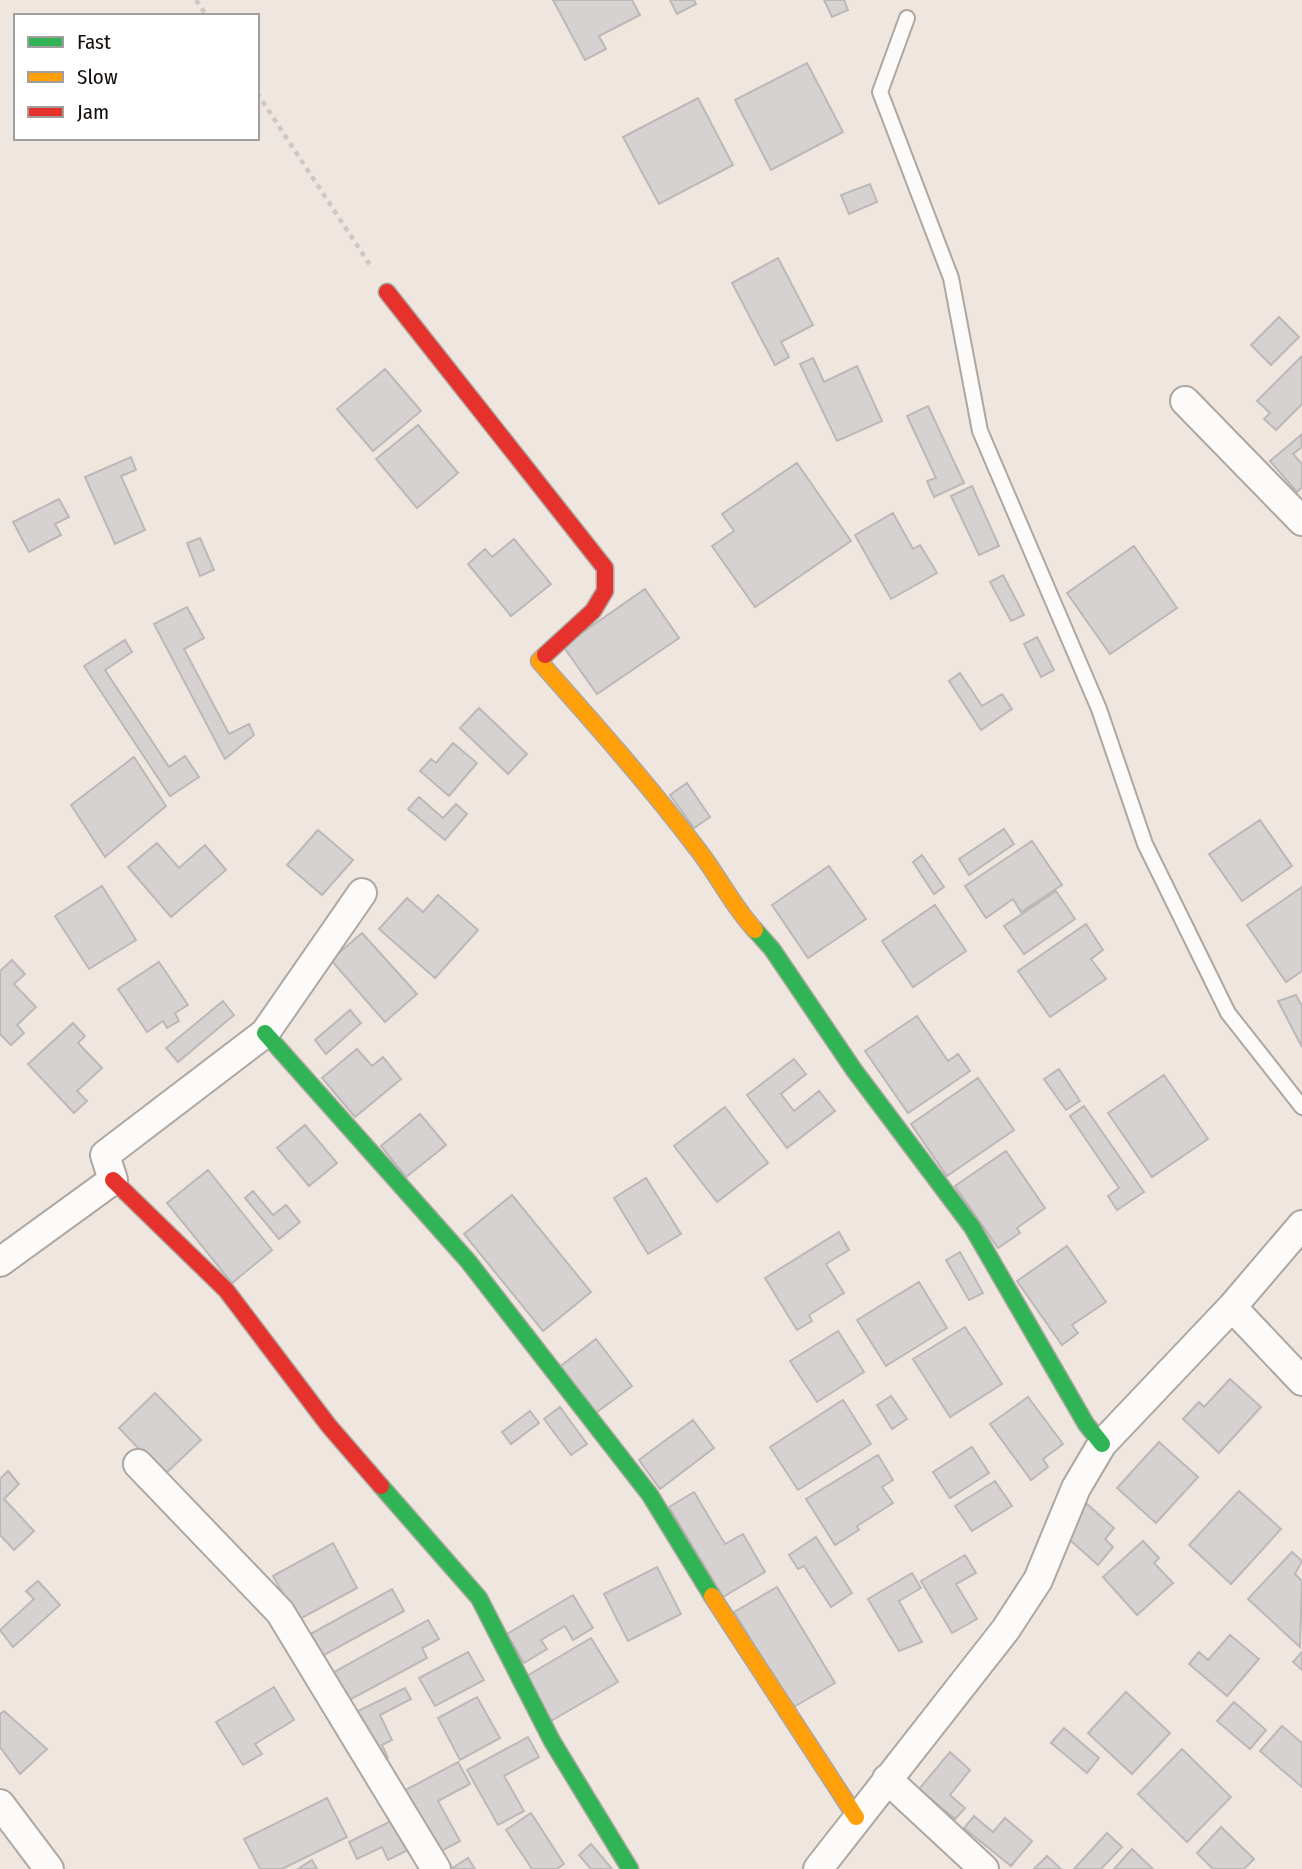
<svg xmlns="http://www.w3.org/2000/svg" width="1302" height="1869" font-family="'Fira Sans Condensed',sans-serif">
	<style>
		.building { fill: #d6d2d2; stroke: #bdb8b8; stroke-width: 2 }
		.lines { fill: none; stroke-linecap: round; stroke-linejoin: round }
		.lane-casing { stroke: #aea7a1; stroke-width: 18 }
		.street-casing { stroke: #aea7a1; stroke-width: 32 }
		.fast-casing { stroke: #aea7a1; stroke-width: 19 }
		.slow-casing { stroke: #aea7a1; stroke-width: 19 }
		.jam-casing { stroke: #aea7a1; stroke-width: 19 }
		.path { stroke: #cbc8c6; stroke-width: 4.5; stroke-dasharray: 5 5; stroke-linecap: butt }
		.lane { stroke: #fdfbfa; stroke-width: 14 }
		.street { stroke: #fdfbfa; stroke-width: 28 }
		.fast { stroke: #30b455; stroke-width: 16 }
		.slow { stroke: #ff9f0a; stroke-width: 16 }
		.jam { stroke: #e5322d; stroke-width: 16 }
	</style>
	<rect width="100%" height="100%" fill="#efe6df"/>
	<path class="building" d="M553,0H632L640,15L599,36L606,49L585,60Z
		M670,0H694L696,4L677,14Z
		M824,0H844L848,10L832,17Z
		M807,63L843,132L771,170L735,100Z
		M698,98L733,165L659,204L623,137Z
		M870,184L877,202L849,214L841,195Z
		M778,258L813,325L781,342L789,357L775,365L732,283Z
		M1279,317L1299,337L1271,365L1251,345Z
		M1302,356V404L1276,430L1264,419L1270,413L1257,401Z
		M813,358L824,382L857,366L882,421L837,441L800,364Z
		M385,369L421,411L373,451L337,409Z
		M928,406L964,483L934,497L927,481L936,478L907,416Z
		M418,425L458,473L417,508L376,459Z
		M1301,435L1302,447L1293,454L1302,464V487L1297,492L1270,461Z
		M131,457L136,470L121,476L145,530L115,544L85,477Z
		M797,463L851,541L755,607L712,546L734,531L722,514Z
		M972,486L999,546L979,555L951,496Z
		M59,499L69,517L55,524L61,535L29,552L13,522Z
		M893,513L913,549L920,545L937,573L891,599L855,535Z
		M200,538L214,570L200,576L187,543Z
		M514,539L551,584L511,616L468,564L485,549L492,557Z
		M1134,546L1177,608L1110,654L1067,593Z
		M1003,575L1024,615L1011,621L990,582Z
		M645,589L679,638L597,694L563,646Z
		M187,607L204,638L184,649L229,734L249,724L254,735L225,759L154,624Z
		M1037,637L1054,670L1041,677L1024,644Z
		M125,640L132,652L105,670L169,767L185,756L199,777L170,796L84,666Z
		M960,673L982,706L1002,694L1012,709L981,730L949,681Z
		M479,708L527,754L508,774L460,728Z
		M453,743L477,763L449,796L420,771L431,759L436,763Z
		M134,757L166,806L105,857L71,805Z
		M687,783L710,817L694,828L670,795Z
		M419,797L443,818L456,804L467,814L445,840L408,809Z
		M1260,820L1292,866L1242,901L1209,854Z
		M1004,829L1014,844L969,875L959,859Z
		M318,830L353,860L322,895L287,865Z
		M1032,841L1062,885L1021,912L1013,899L986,918L965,886Z
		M157,843L179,868L205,845L226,870L171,917L128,867Z
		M922,855L944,887L934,894L913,862Z
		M829,866L866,919L808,958L772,905Z
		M102,886L136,940L89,969L55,916Z
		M1302,887V971L1286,982L1247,925Z
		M1056,891L1075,919L1024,954L1004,926Z
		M438,895L478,930L435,978L379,929L407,898L423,912Z
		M935,905L966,951L913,987L882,941Z
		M1086,924L1103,950L1091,959L1106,979L1050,1017L1018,971Z
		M362,933L417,994L385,1022L331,960Z
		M12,960L25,974L14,984L36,1007L17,1025L24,1033L11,1045L0,1034V971Z
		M159,962L188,1005L175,1013L179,1021L167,1028L163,1021L147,1032L118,989Z
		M1296,995L1302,1006V1047L1278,1001Z
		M223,1001L234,1015L178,1062L166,1048Z
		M350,1010L361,1023L326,1054L315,1040Z
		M917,1016L948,1061L958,1054L970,1071L908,1113L865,1051Z
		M73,1023L85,1036L78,1043L102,1068L77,1091L87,1101L74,1113L28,1064Z
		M357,1049L372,1066L383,1057L401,1079L355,1117L322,1078Z
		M794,1059L806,1074L781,1094L794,1111L819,1091L835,1111L787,1148L747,1095Z
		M1059,1069L1080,1101L1066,1110L1044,1079Z
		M1164,1075L1208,1139L1152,1177L1108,1113Z
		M978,1078L1014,1130L947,1176L911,1124Z
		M1084,1106L1144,1192L1117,1210L1108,1196L1119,1188L1070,1116Z
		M725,1107L768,1163L717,1202L674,1146Z
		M420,1114L446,1145L406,1177L381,1146Z
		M305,1125L337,1163L309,1186L277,1148Z
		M1006,1151L1045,1208L1017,1228L1020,1233L998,1248L955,1186Z
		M208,1170L272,1250L232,1283L167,1203Z
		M646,1178L681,1234L648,1254L614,1198Z
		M253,1191L273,1215L286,1205L300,1222L279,1239L245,1198Z
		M512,1195L591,1292L543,1331L464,1234Z
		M839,1232L849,1250L826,1264L844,1293L809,1315L812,1321L797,1330L765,1278Z
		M1067,1246L1106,1302L1072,1325L1078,1333L1062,1345L1017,1281Z
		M960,1252L983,1293L969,1300L946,1260Z
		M919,1282L947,1328L886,1366L857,1320Z
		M965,1327L1002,1384L950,1417L913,1359Z
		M838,1331L864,1372L817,1402L790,1361Z
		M596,1339L632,1386L593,1415L558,1368Z
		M1230,1379L1261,1407L1219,1453L1183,1419L1199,1402L1204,1407Z
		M155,1393L201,1440L164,1475L119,1428Z
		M891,1396L907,1419L892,1429L877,1405Z
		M1028,1397L1063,1444L1043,1459L1048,1467L1031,1480L990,1424Z
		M843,1400L871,1444L798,1490L770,1447Z
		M560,1407L587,1444L571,1455L544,1419Z
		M530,1411L539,1423L511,1444L502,1432Z
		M693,1420L714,1448L660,1489L639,1460Z
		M1159,1442L1198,1477L1156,1523L1117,1488Z
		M972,1447L989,1473L950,1498L933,1472Z
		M878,1455L893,1480L882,1487L893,1503L857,1526L859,1530L835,1545L806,1499Z
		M8,1471L19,1484L4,1499L34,1531L14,1550L0,1535V1479Z
		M995,1481L1012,1506L972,1531L955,1506Z
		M1239,1491L1281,1529L1231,1584L1189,1545Z
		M694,1492L725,1544L743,1534L765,1572L723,1597L669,1507Z
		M1087,1504L1114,1528L1105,1539L1113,1547L1098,1565L1061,1532Z
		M816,1537L852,1593L831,1607L804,1566L798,1569L789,1555Z
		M1143,1541L1159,1558L1154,1563L1173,1583L1137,1615L1103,1577Z
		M333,1543L357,1588L298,1620L273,1576Z
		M1292,1552L1302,1561L1295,1574L1302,1581L1300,1647L1248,1599Z
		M965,1555L976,1573L956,1584L977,1619L952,1633L921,1581Z
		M657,1567L681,1614L628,1641L604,1594Z
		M912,1573L921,1588L899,1601L922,1642L899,1651L868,1599Z
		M38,1581L60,1605L13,1647L0,1630L34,1599L26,1591Z
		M777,1587L835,1683L792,1708L734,1612Z
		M392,1589L404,1611L317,1659L305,1637Z
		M573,1595L593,1628L573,1640L565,1626L541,1640L547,1649L524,1663L507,1634Z
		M428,1620L439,1639L422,1648L427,1658L344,1703L329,1675Z
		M1230,1635L1259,1659L1227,1696L1189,1664L1199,1652L1208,1660Z
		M591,1638L618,1682L551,1721L525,1677Z
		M468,1652L484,1680L435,1706L419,1678Z
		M1302,1652V1670L1293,1662Z
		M274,1687L294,1720L255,1744L262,1754L243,1765L216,1722Z
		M405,1688L411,1699L380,1715L392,1740L382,1745L388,1758L377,1764L352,1714Z
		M1126,1692L1170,1733L1132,1774L1088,1733Z
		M477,1697L500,1738L460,1760L438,1718Z
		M1234,1702L1266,1730L1250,1749L1217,1721Z
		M4,1711L47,1749L20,1774L0,1747V1714Z
		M1282,1726L1302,1743V1787L1260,1751Z
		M1064,1728L1099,1758L1087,1773L1051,1743Z
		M528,1737L539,1757L504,1776L524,1811L498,1825L467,1770Z
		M1182,1749L1231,1797L1187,1842L1138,1794Z
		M950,1752L970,1770L950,1795L965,1808L955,1819L919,1789Z
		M458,1762L470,1784L438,1801L460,1841L436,1854L402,1792Z
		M327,1798L347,1837L282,1869H260L244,1839Z
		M531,1813L564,1864L557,1869H532L506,1830Z
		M974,1816L993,1832L1005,1818L1032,1841L1011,1866L964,1828Z
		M393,1820L408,1850L388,1860L382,1847L357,1859L349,1842Z
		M1221,1827L1254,1859L1244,1869H1213L1197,1853Z
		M1107,1833L1122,1847L1101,1869H1074Z
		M591,1844L612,1869H591L579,1855Z
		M1132,1849L1153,1869H1114Z
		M1047,1856L1061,1869H1034Z
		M468,1858L475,1869H451Z
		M312,1860L317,1869H298Z"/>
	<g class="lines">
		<g class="lane-casing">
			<path id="lane" d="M907,18L880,92L951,278L980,431L1099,709L1145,844L1228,1013L1302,1107"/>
		</g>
		<g class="street-casing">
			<path id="street" d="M1185,401L1302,521
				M0,1262L113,1180L105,1155L265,1033L362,893
				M1232,1307L1302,1381
				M138,1464L280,1612L436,1869
				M887,1779L984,1869
				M0,1804L49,1869
				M818,1869L1006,1629L1038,1580L1076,1488L1102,1444L1232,1307L1302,1225"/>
		</g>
		<g class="fast-casing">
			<path id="fast" d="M755,930L772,949L854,1070L972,1227L1086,1424L1102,1444
				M265,1033L468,1261L650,1495L712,1596
				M381,1486L479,1598L552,1741L630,1869"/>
		</g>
		<g class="slow-casing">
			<path id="slow" d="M545,655L539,661C594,723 649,785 699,851C719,877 732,905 755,930
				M712,1596L856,1817"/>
		</g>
		<g class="jam-casing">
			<path id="jam" d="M387,292L605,568V591L593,611L545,655
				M113,1180L226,1290L329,1426L381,1486"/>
		</g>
		<path class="path" d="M196,0L207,16
			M257,93L370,265"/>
		<use href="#lane" class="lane"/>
		<use href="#street" class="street"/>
		<use href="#fast" class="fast"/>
		<use href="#slow" class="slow"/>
		<use href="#jam" class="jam"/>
	</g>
	<rect x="14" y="14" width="245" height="126" fill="#ffffff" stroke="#a19e9d" stroke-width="2"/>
	<rect x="28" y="37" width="35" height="10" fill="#30b455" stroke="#a19e9d" stroke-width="2"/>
	<text x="77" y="49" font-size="21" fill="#130d09">Fast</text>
	<rect x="28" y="72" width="35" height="10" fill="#ff9f0a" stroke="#a19e9d" stroke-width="2"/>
	<text x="77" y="84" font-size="21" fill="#130d09">Slow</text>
	<rect x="28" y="107" width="35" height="10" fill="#e5322d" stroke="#a19e9d" stroke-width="2"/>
	<text x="77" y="119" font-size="21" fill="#130d09">Jam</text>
</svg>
